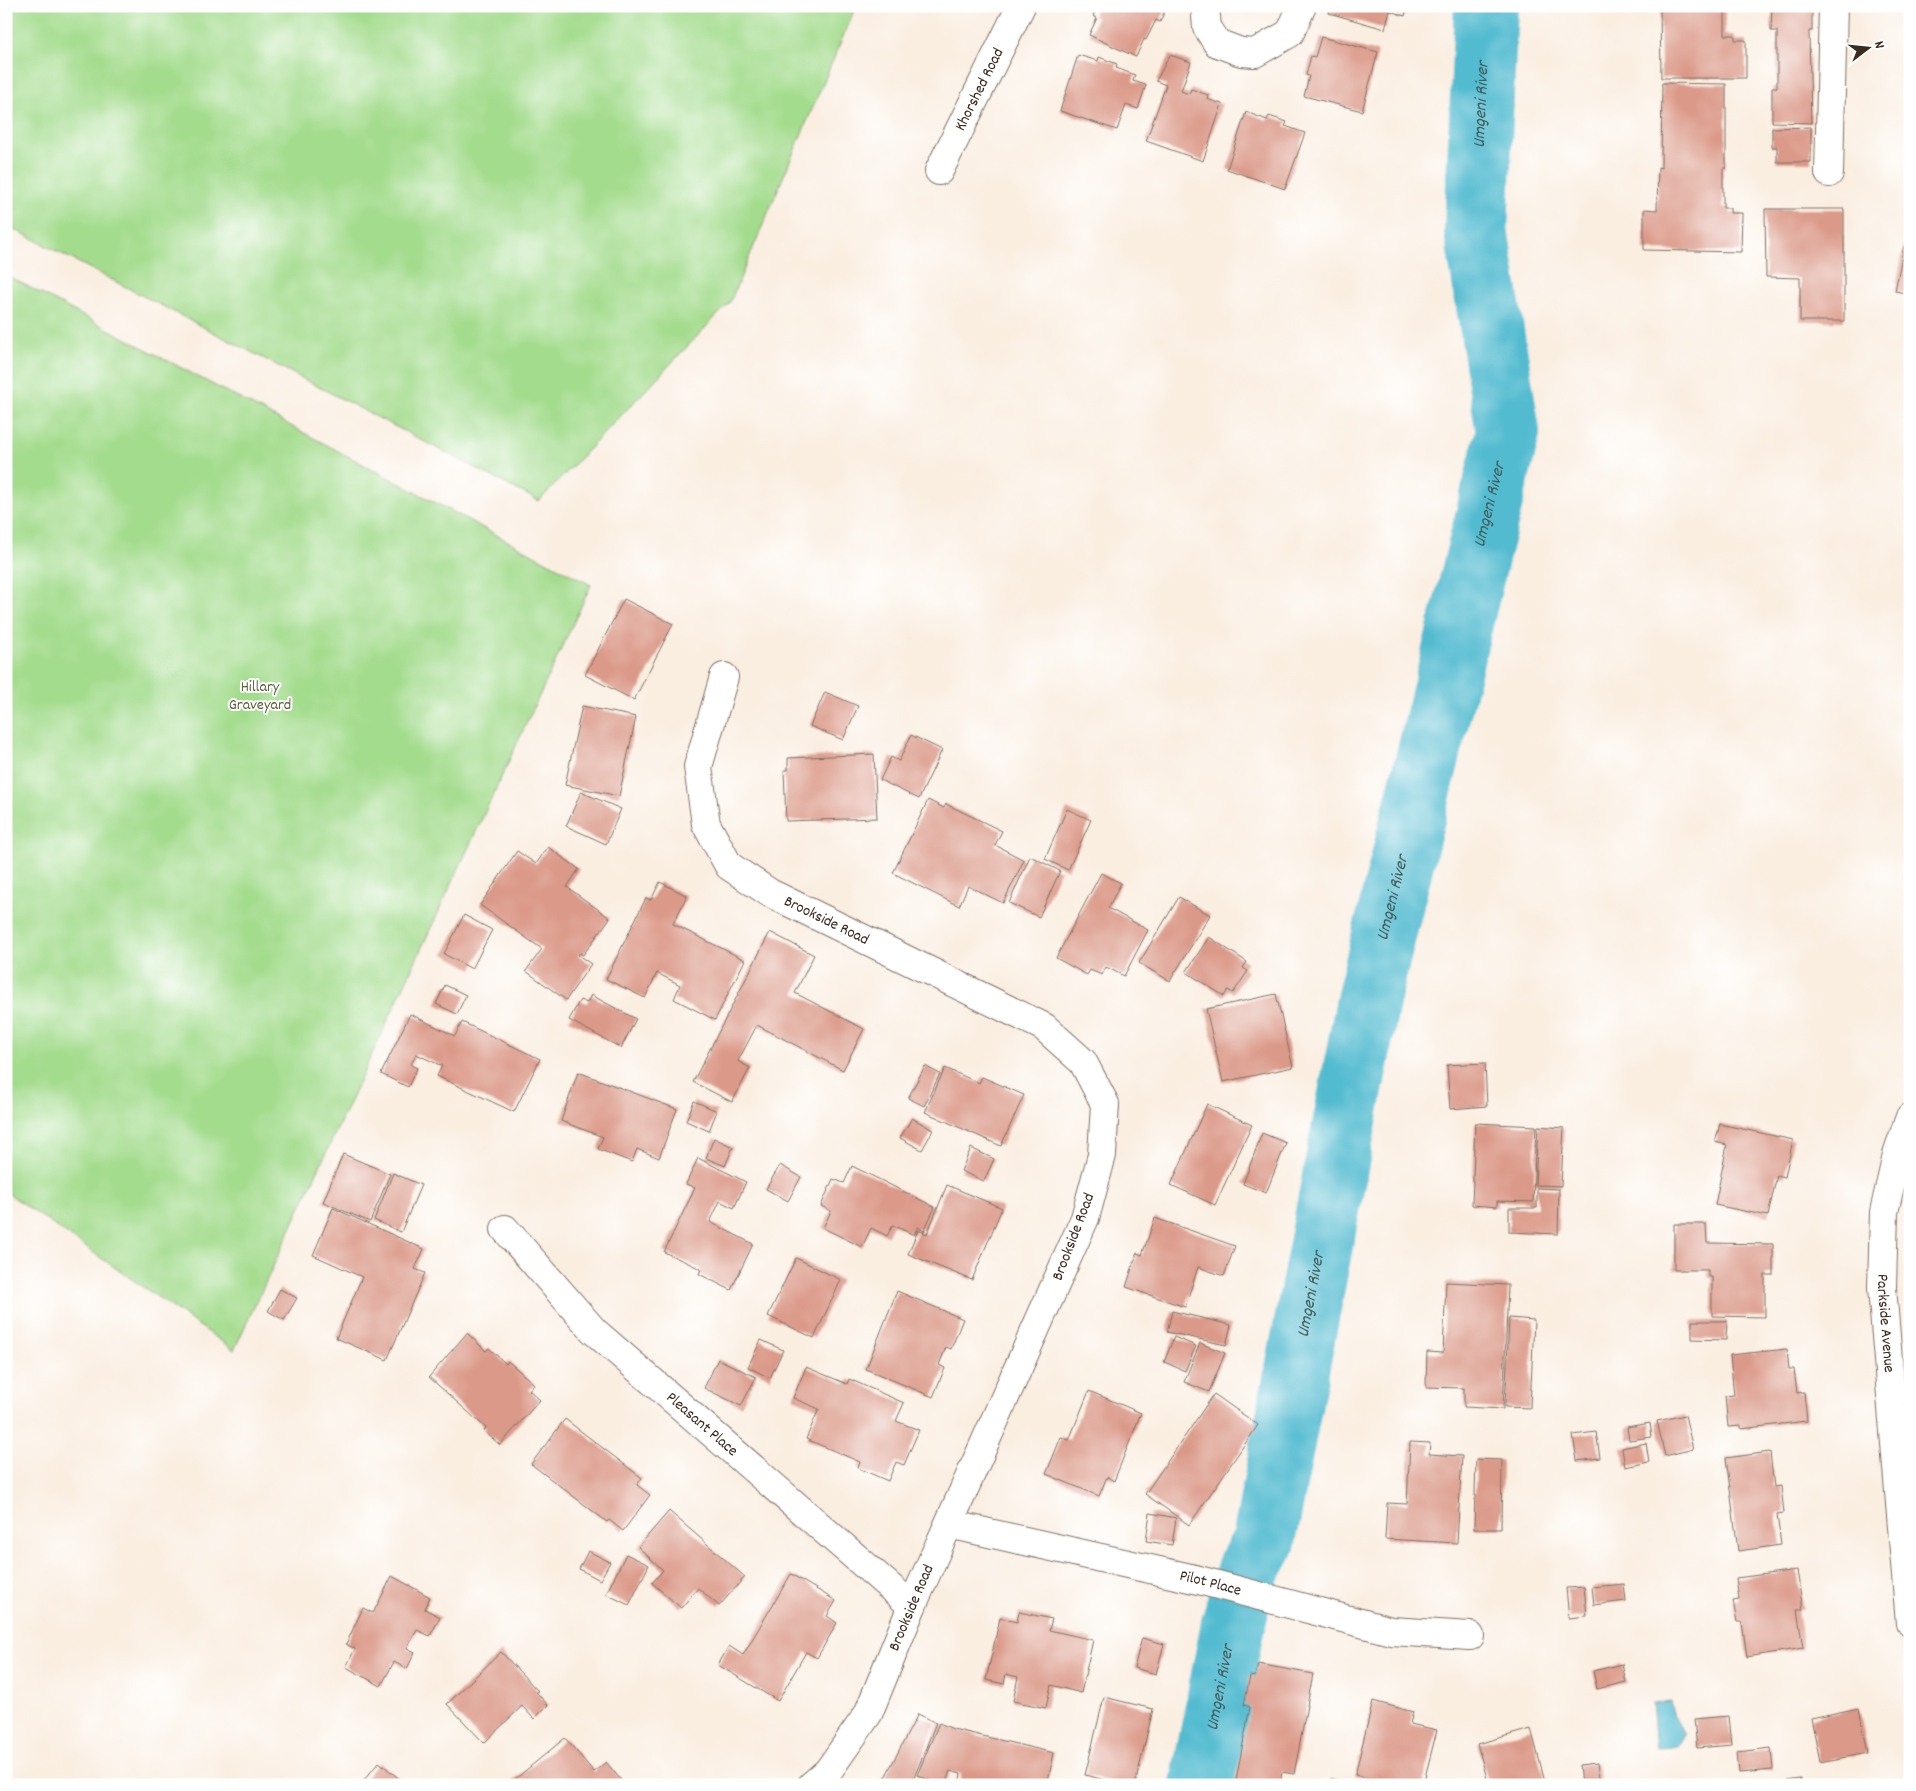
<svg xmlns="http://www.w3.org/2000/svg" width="1916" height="1791" font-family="Dekko,sans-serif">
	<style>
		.green { fill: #a4dc8e; stroke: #708356 }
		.water { fill: #53bbd0; stroke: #477277 }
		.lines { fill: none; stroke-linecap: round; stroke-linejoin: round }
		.river { stroke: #53bbd0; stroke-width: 64 }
		.building { fill: #db9a89 }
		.minor-casing { stroke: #7e6f62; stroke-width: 30 }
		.minor { stroke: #fff; stroke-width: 28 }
		.labels { text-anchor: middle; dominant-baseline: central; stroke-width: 4; stroke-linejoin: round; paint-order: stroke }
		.street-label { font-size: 16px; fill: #3b2a1e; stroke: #fff }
		.park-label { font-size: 16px; fill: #5a5f40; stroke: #fff }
		.water-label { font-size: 18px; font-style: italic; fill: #435d5c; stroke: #fff }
	</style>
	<rect width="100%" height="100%" fill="#fff"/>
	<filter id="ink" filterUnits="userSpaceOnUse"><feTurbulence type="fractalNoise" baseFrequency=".02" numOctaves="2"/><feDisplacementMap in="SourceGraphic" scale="10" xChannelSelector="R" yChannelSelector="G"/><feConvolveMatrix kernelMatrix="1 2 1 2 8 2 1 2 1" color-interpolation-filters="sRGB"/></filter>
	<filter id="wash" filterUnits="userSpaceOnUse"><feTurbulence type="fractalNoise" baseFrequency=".0096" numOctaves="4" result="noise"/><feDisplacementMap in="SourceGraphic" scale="20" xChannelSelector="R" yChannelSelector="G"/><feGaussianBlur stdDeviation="1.12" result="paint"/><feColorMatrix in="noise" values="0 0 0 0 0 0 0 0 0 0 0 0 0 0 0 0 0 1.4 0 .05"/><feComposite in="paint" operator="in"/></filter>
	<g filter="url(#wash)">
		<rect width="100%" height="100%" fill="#faeee1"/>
		<path class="green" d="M6,6H856L730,302L539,501L6,225Z
			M6,275L591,585L234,1350L6,1192Z"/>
		<path class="water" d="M1670,1701L1674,1716L1684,1734L1677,1747L1656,1748L1652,1703Z"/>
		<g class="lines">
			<path class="river" id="s1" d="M1202,1785L1233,1624L1248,1570L1264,1541L1369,996L1508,432L1476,230L1486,6"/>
		</g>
		<g id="blocks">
			<path class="building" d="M1097,6H1167L1160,22L1156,20L1146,40L1144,39L1136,57L1089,35L1097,18L1093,16Z
				M1330,6H1407L1405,16L1390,11L1385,29L1329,13Z
				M1660,6H1725V35H1735V40H1746V78H1661Z
				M1772,6H1812V31H1809L1811,123L1772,122V87H1777V31H1771Z
				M1321,37L1378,52L1362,111L1304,96L1309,76L1306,75L1311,56L1315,57Z
				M1078,55L1098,61L1099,57L1117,64L1116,68L1135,75L1133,81L1146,85L1138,109L1126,105L1117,130L1060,111Z
				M1170,55L1191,62L1181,91L1189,94L1191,89L1208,95L1207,99L1222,104L1203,161L1146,141L1166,85L1156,81Z
				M1662,83L1726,84V168H1723V208H1730V213H1742L1741,252L1644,250V209L1657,210L1658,167L1661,168Z
				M1246,112L1267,120L1269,116L1287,122L1285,126L1305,133L1285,189L1227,169Z
				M1811,127V162H1777V147H1772V128Z
				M1765,209H1844V321H1800V278L1766,277Z
				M1904,246L1910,247V294L1895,291Z
				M624,599L673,624L634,700L585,675Z
				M825,692L858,706L843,740L810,726Z
				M582,706L636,717L619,796L565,785Z
				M911,735L942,750L919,799L880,780L891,757L899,761Z
				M874,754L877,818L786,821L784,770H788V758Z
				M581,792L621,809L606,844L566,826Z
				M928,800L944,808L946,804L1002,831L995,845L1024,860L1003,903L968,886L959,906L893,873Z
				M1067,809L1091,820L1068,870L1045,859Z
				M548,847L579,869L567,887L610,918L583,955L579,953L578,955L591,964L566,1000L526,971L542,949L480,905L517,851L536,864Z
				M1030,856L1060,871L1039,917L1009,903Z
				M1101,873L1121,883L1108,908L1148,930L1124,976L1106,967L1102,975L1090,970L1087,975L1056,958Z
				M660,882L687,896L673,924L745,960L715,1020L674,999L680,985L657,973L645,998L606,979L646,898L651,900Z
				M1179,897L1210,915L1170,981L1139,963Z
				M464,915L492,930L472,969L444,954Z
				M770,932L814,955L795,993L864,1029L843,1070L757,1025L738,1061L750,1068L732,1102L693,1082Z
				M1209,937L1247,962L1243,968L1248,971L1233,993L1228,990L1224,996L1186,972Z
				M445,985L466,995L457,1014L436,1004Z
				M1276,994L1293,1067L1223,1082L1206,1009Z
				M591,995L636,1019L621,1048L569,1020L580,1000L587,1003Z
				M410,1014L455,1036L462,1022L540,1059L514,1112L437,1076L442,1066L416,1054L411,1065L417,1068L408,1087L381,1074Z
				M1485,1063L1487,1106L1450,1109L1447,1065Z
				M925,1066L940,1074L924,1106L908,1098Z
				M945,1068L979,1083L982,1077L1024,1095L1001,1146L925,1112Z
				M578,1072L677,1109L659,1158L637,1149L632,1162L598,1149L603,1137L561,1121Z
				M694,1101L717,1111L709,1131L686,1121Z
				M1207,1104L1252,1125L1215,1205L1171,1185Z
				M912,1118L933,1130L922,1150L900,1138Z
				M1475,1123L1536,1126L1533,1202L1497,1201V1207L1472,1205Z
				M1720,1124L1793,1140L1785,1177L1777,1175L1768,1216L1715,1205L1727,1145L1715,1142Z
				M1538,1126L1564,1128L1561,1186L1535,1185Z
				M1262,1133L1286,1143L1266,1193L1243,1184Z
				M714,1138L733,1147L725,1166L706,1158Z
				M971,1148L994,1159L984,1181L961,1171Z
				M343,1154L390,1174L370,1222L323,1202Z
				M698,1158L746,1182L734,1208L720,1201L710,1222L753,1244L731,1290L699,1274L701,1269L664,1252L695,1188L686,1184Z
				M780,1165L801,1177L788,1201L766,1189Z
				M852,1166L935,1207L924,1231L918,1227L914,1235L893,1225L887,1236L871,1228L862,1247L823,1228L831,1211L821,1206L833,1179L844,1183Z
				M393,1173L421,1185L401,1232L374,1220Z
				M947,1185L1002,1208L972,1280L908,1254L918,1230L927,1234Z
				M1537,1188L1559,1189L1558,1234L1509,1232V1208H1537Z
				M333,1208L424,1249L415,1269L425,1273L387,1360L336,1338L362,1277L313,1255Z
				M1155,1218L1235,1246L1224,1276L1198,1267L1185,1307L1126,1287L1137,1253L1142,1255Z
				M1674,1224H1706L1707,1243L1773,1244V1275H1765V1317L1712,1316V1277H1708V1270H1674Z
				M796,1258L841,1280L814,1338L768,1316Z
				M1446,1282L1508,1285L1503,1409L1464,1407V1388L1426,1387L1427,1352L1443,1353Z
				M280,1289L297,1298L284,1320L268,1311Z
				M897,1291L963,1319L951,1349L946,1347L939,1365L945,1368L933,1397L866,1369Z
				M1172,1311L1231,1325L1226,1345L1167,1332Z
				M1509,1318L1534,1320L1530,1408L1505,1407Z
				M1692,1321H1727L1726,1340L1692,1339Z
				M467,1333L486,1351L489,1348L506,1364L508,1361L534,1384L529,1390L540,1400L500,1445L484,1431L486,1428L429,1377Z
				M1174,1337L1196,1346L1185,1371L1164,1362Z
				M761,1340L783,1350L770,1378L748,1367Z
				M1200,1343L1225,1353L1209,1392L1184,1382Z
				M1787,1349L1789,1369H1794L1797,1393L1804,1392L1807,1421L1741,1429V1426L1728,1427L1725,1396L1734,1395L1730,1355Z
				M718,1359L756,1377L741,1406L704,1388Z
				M806,1367L847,1384L849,1379L904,1403L896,1421L919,1430L904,1465L896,1462L888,1481L858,1468L860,1462L806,1439L819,1409L793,1398Z
				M1089,1391L1141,1413L1114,1481L1107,1477L1099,1496L1046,1474L1061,1437L1069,1440Z
				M1214,1394L1258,1425L1189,1525L1145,1494Z
				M1685,1415L1693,1449L1665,1456L1657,1421Z
				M565,1419L642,1478L637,1485L650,1495L623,1531L609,1520L607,1522L531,1464Z
				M1650,1423L1652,1437L1629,1440L1627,1427Z
				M1596,1432L1600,1458L1577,1461L1573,1435Z
				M1410,1442L1430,1443L1429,1454L1462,1456L1457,1543L1385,1539L1387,1503L1407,1504Z
				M1646,1443L1649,1462L1625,1467L1622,1448Z
				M1770,1452L1774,1487L1781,1486L1784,1513L1777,1514L1781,1545L1738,1551L1726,1458Z
				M1476,1459L1502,1460L1501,1529H1474Z
				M669,1511L745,1577L719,1606L698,1588L681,1608L652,1583L663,1570L638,1547Z
				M1150,1513L1176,1518L1172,1545L1146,1541Z
				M588,1551L610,1562L600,1580L579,1569Z
				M626,1554L649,1565L629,1605L606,1594Z
				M1797,1570L1803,1610H1797L1803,1648L1747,1657L1742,1622H1737L1733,1601L1739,1600L1736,1578Z
				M791,1574L836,1601L827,1616L837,1623L817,1658L806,1652L778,1701L718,1665L729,1646L743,1655Z
				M392,1576L430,1597L425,1609L440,1617L430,1636L417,1630L407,1648L415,1652L407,1669L394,1662L381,1686L346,1667L355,1649L346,1644L363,1608L373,1613Z
				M1624,1584L1626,1601L1594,1605L1592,1587Z
				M1584,1587L1587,1616L1569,1618L1566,1588Z
				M1019,1612L1052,1619L1049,1630L1093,1640L1081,1693L1051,1685L1046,1708L1013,1701L1018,1677L1006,1674L1004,1684L986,1680L1000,1618L1017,1622Z
				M1142,1638L1164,1644L1156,1674L1134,1668Z
				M501,1652L538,1691L536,1692L548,1705L534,1719L522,1706L484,1743L447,1704Z
				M1258,1664L1313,1674L1294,1774L1282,1772L1280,1785H1235L1250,1707L1244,1705L1250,1676L1255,1677Z
				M1622,1664L1626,1682L1597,1689L1593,1671Z
				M1104,1697L1153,1709L1135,1785H1124L1085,1775Z
				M1373,1701L1413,1712L1410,1724L1437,1730L1423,1785H1396L1355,1775Z
				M1859,1708L1868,1753L1820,1762L1811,1718Z
				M918,1714L936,1723L911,1785H881Z
				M1729,1716L1732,1745L1697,1748L1694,1719Z
				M939,1723L953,1729L1054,1753L1047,1785H959L961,1774L950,1771L945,1785H942L917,1775Z
				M1531,1729L1546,1785H1489L1477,1744Z
				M565,1738L594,1772L606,1762L625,1785H508Z
				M1771,1748L1773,1770L1739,1773L1737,1752Z
				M379,1762L407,1785H360Z
				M1597,1763L1600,1785H1581L1579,1765Z
				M1331,1779L1356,1784V1785H1330Z
				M1801,1779V1785H1765V1784Z"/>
		</g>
	</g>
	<g filter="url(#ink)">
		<use href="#blocks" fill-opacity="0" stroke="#7e6f62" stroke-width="1"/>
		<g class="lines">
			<g class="minor-casing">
				<g id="minor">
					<path d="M1205,6L1207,27L1217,43L1241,52L1255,53L1290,33L1302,6"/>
					<path id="s2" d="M939,171L1021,6"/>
					<path d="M1829,173L1833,6"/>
					<path id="s3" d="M724,677L698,767L706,824L729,866L770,893L1044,1027L1083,1062L1105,1104L1102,1155L1085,1218L912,1606L868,1714L828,1771L812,1785"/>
					<path id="s4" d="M1910,1117L1898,1151L1884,1212L1882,1288L1910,1623"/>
					<path id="s5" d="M505,1229L594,1331L912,1606"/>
					<path id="s6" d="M949,1524L1199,1580L1391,1631L1470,1636"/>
				</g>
			</g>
			<use href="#minor" class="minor"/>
		</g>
	</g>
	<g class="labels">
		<g class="street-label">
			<text stroke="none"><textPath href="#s2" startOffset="91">Khorshed Road</textPath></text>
			<text stroke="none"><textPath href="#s3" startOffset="311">Brookside Road</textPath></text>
			<text transform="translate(1074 1237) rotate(-69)">Brookside Road</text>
			<text stroke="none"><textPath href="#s4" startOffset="210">Parkside Avenue</textPath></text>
			<text stroke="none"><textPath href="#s5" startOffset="278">Pleasant Place</textPath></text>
			<text stroke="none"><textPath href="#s6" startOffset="268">Pilot Place</textPath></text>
			<text transform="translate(912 1608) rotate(-67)">Brookside Road</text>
		</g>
		<g class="park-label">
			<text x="260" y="687">Hillary<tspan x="260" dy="18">Graveyard</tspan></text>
		</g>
		<g class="water-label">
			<text stroke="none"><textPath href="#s1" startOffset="1719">Umgeni River</textPath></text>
			<text stroke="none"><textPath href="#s1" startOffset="1314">Umgeni River</textPath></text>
			<text stroke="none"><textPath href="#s1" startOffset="909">Umgeni River</textPath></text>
			<text stroke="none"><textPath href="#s1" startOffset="504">Umgeni River</textPath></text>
			<text stroke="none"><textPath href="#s1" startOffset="99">Umgeni River</textPath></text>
		</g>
	</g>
	<rect width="1916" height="1791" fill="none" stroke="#fff" stroke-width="25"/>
	<g transform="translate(1868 48) rotate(74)" stroke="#ffffff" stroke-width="4" paint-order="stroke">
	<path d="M0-4L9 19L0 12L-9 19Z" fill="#3b2a1e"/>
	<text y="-8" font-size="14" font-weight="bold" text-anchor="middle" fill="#3b2a1e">N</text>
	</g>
</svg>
